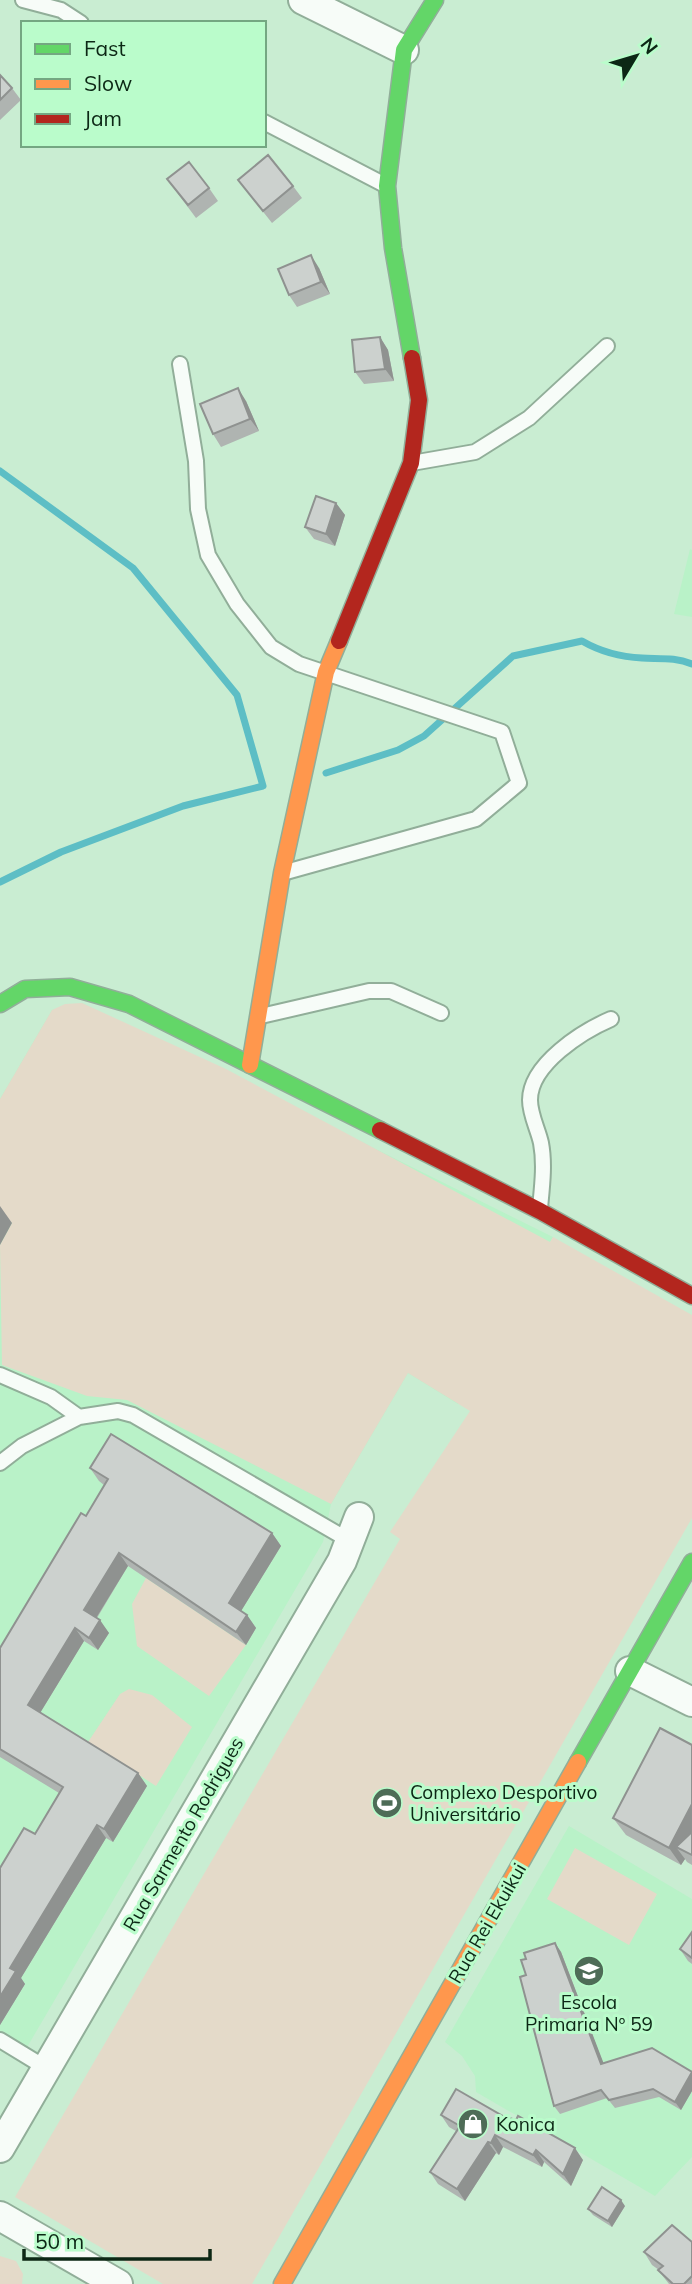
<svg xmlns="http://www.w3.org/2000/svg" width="692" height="2284" font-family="Mulish,sans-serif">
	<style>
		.built { fill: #b9f2c8 }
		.green { fill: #e4dac9 }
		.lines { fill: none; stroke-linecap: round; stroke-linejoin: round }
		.stream { stroke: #5dbec5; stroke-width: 7 }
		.lane-casing { stroke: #91ae99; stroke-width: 18 }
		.street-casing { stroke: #91ae99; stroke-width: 32 }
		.fast-casing { stroke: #91ae99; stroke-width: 19 }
		.slow-casing { stroke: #91ae99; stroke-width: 19 }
		.jam-casing { stroke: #91ae99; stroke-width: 19 }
		.lane { stroke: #f7fcf8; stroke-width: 14 }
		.street { stroke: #f7fcf8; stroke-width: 28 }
		.fast { stroke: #63d668; stroke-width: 16 }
		.slow { stroke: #ff974d; stroke-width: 16 }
		.jam { stroke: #b3261e; stroke-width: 16 }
		.wall { fill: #afb4b1 }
		.shaded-wall { fill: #8f9290 }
		.building { fill: #ccd1ce; stroke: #8f9290; stroke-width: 2 }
		.labels { text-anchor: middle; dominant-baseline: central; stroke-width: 6; stroke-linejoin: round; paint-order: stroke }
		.poi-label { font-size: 19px; fill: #0c2715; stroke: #bafccb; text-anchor: start }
		.street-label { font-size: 19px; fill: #0c2715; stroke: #bafccb }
	</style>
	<rect width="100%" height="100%" fill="#c9edd2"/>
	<path class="built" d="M690,549L692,550V617L674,614Z
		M82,1003L553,1237L458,1404L408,1373L331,1504L323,1542L26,2049L0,2033V1099L52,1010Z
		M569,1826L692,1899V2157L655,2196L476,2092L475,2076L462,2056L445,2042Z"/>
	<path class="green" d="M82,1003L226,1069L550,1242L553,1237L692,1315V1518L252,2284H163L15,2197L400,1539L390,1532L470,1411L408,1373L331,1504L127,1400L87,1396L2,1365L0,1245L12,1223L0,1216V1099L52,1010L65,1004Z
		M146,1578L246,1645L209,1696L137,1646L132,1604Z
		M129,1689L152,1695L192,1727L156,1786L88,1742L120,1694Z
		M575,1848L657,1894L629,1945L547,1899Z
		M0,2256L16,2261L23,2274L22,2284H0Z"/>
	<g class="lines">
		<path class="stream" d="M0,471L133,568L237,695L263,786L183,806L61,852L0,882
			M326,773L398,750L424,736L513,656L582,641C601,652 620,657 642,658C658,659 676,657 692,664"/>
		<g class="lane-casing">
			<path id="lane" d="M23,0L61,10L81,23
				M264,122L385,185
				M180,364L196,461L198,509L208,555L237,604L271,647L299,664L502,732L519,783L476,819L286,872
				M412,463L475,452L529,418L607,346
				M261,1016L369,991H391L441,1013
				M540,1208C542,1187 545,1164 541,1143C538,1129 530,1115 530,1100C530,1064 583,1031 611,1019
				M0,1375L51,1397L79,1417L22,1446L0,1463
				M79,1417L118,1411L133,1415L350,1541
				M0,2040L46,2068"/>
		</g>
		<g class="street-casing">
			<path id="street" d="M303,0L404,50
				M630,1671L692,1702
				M0,2148L342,1561L359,1517
				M0,2216L118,2284"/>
		</g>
		<g class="fast-casing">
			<path id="fast" d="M412,358L393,248L387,186L404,50L435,0
				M0,1004L25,989L70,987L129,1004L380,1130
				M578,1762L692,1562"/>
		</g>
		<g class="slow-casing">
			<path id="slow" d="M250,1065L282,873L326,672L339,641
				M282,2284L578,1762"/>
		</g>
		<g class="jam-casing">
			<path id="jam" d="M339,641L411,463L419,400L412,358
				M380,1130L540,1211L692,1296"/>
		</g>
		<use href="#lane" class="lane"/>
		<use href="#street" class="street"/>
		<use href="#fast" class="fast"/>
		<use href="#slow" class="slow"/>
		<use href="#jam" class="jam"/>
	</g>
	<path class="wall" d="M0,75L12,88L21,100L0,120Z
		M167,179L209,188L218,201L196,218Z
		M238,180L293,186L302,198L272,223Z
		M319,268L330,294L297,307L289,295Z
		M380,337L388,350L394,381L364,384L355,372Z
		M246,401L259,431L221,447L213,434Z
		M336,503L345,515L335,546L314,539L305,527Z
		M90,1468L272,1533L281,1546L241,1611L247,1615L256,1628L246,1645L128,1566L97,1618L109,1633L98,1650L84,1641L40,1713L138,1773L147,1786L113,1842L106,1838L21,1978L25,1984L0,2025V1868L35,1834L59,1793L0,1757V1648L86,1516L104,1485L99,1481Z
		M692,1745V1865L687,1862L685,1859L681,1865L626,1835L613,1818Z
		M692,1932V1964L688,1961L680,1949Z
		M555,1943L561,1952L603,2063L692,2072V2091L681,2110L659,2097L615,2108L607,2098L560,2114L554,2106L526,1975V1959Z
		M441,2115L503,2116L516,2120L583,2160L571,2186L544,2162L542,2167L503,2147L499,2155L496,2153L465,2201L438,2184L430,2172L456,2131L449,2127Z
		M625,2206L612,2227L593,2215L588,2209Z
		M692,2242V2284H669L658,2270H659L652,2265L644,2252Z"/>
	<path class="shaded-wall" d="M311,255L319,268L330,294L321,282Z
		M380,337L388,350L394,381L385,369Z
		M238,388L246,401L259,431L250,419Z
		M336,503L345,515L335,546L326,534Z
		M0,1206L12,1223L0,1245Z
		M272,1533L281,1546L238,1616L229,1603Z
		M119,1553L128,1566L93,1623L84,1610Z
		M247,1615L256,1628L246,1645L236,1632Z
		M100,1620L109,1633L98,1650L89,1638Z
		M75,1628L84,1641L37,1718L28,1705Z
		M138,1773L147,1786L113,1842L104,1829Z
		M692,1804V1845L676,1847L685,1859L681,1865L669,1848Z
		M97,1825L106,1838L21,1978L25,1984L0,2025V1997L10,1968Z
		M555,1943L561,1952L607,2072L601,2064Z
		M692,2073V2091L681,2110L675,2102Z
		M495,2135L503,2147L499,2155L491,2143Z
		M488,2142L496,2153L465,2201L457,2189Z
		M575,2148L583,2160L571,2186L563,2174Z
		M536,2150L544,2162L542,2167L533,2155Z
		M621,2200L625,2206L612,2227L608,2221Z"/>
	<path class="building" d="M0,75L12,88L0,100Z
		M268,155L293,186L263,211L238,180Z
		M189,162L209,188L188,205L167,179Z
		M311,255L321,282L289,295L278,269Z
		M380,337L385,369L355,372L352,340Z
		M238,388L250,419L213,434L200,404Z
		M316,496L336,503L326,534L305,527Z
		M111,1434L272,1533L229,1603L247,1615L236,1632L119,1553L84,1610L100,1620L89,1638L75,1628L28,1705L138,1773L104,1829L97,1825L10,1968L16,1971L0,1997V1868L24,1828L35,1834L63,1787L0,1749V1648L81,1513L86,1516L108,1479L90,1468Z
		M660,1728L692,1745V1804L669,1848L613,1818Z
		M692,1832V1855L676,1847Z
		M692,1932V1958L680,1949Z
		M555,1943L601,2064L652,2048L692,2072L675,2102L653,2089L609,2100L601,2090L554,2106L520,1977L526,1975L521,1960L526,1959L524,1953Z
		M456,2089L503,2116L516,2120L518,2116L575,2148L563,2174L536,2150L533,2155L495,2135L491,2143L488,2142L457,2189L430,2172L460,2126L441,2115Z
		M602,2187L621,2200L608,2221L588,2209Z
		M672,2225L692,2242V2276L684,2284H673L658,2270L663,2266L644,2252Z"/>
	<defs>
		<g id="stadium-disc" transform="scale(1.575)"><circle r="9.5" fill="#4e6c57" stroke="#bafccb"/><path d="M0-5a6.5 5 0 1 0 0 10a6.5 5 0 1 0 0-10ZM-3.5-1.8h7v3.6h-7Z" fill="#fff"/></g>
		<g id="school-disc" transform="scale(1.575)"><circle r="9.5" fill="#4e6c57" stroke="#bafccb"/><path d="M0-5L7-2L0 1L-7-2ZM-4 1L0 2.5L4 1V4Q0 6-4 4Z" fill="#fff"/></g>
		<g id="shop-disc" transform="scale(1.575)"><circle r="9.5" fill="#4e6c57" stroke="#bafccb"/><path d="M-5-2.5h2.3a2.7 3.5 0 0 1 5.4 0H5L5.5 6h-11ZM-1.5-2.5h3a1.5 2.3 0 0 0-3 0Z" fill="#fff"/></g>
	</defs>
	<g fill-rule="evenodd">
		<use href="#stadium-disc" x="387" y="1803"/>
		<use href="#school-disc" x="589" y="1971"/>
		<use href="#shop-disc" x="473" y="2124"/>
	</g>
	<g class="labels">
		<g class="poi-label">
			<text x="410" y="1792">Complexo Desportivo<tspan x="410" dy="22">Universitário</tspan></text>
			<text x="589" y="2002" text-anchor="middle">Escola<tspan x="589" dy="22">Primaria Nº 59</tspan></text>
			<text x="496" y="2124">Konica</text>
		</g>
		<g class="street-label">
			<text transform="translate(183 1834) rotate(-60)">Rua Sarmento Rodrigues</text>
			<text transform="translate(487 1923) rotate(-60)">Rua Rei Ekuikui</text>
		</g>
	</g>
	<rect x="21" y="21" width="245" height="126" fill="#bafccb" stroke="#74a782" stroke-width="2"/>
	<rect x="35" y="44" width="35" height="10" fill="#63d668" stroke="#74a782" stroke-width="2"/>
	<text x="84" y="56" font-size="21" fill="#0c2715">Fast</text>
	<rect x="35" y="79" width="35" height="10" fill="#ff974d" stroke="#74a782" stroke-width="2"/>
	<text x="84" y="91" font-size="21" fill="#0c2715">Slow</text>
	<rect x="35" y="114" width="35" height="10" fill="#b3261e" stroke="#74a782" stroke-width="2"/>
	<text x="84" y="126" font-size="21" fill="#0c2715">Jam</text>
	<g transform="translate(636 56) rotate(52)" stroke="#bafccb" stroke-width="5" paint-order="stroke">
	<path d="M0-5L12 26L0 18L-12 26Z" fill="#0c2715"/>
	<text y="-10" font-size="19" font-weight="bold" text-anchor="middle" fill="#0c2715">N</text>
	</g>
	<path d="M24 2249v10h186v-10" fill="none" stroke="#0c2715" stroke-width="3.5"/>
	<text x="35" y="2249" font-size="21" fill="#0c2715" stroke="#bafccb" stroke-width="5" paint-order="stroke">50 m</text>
</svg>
